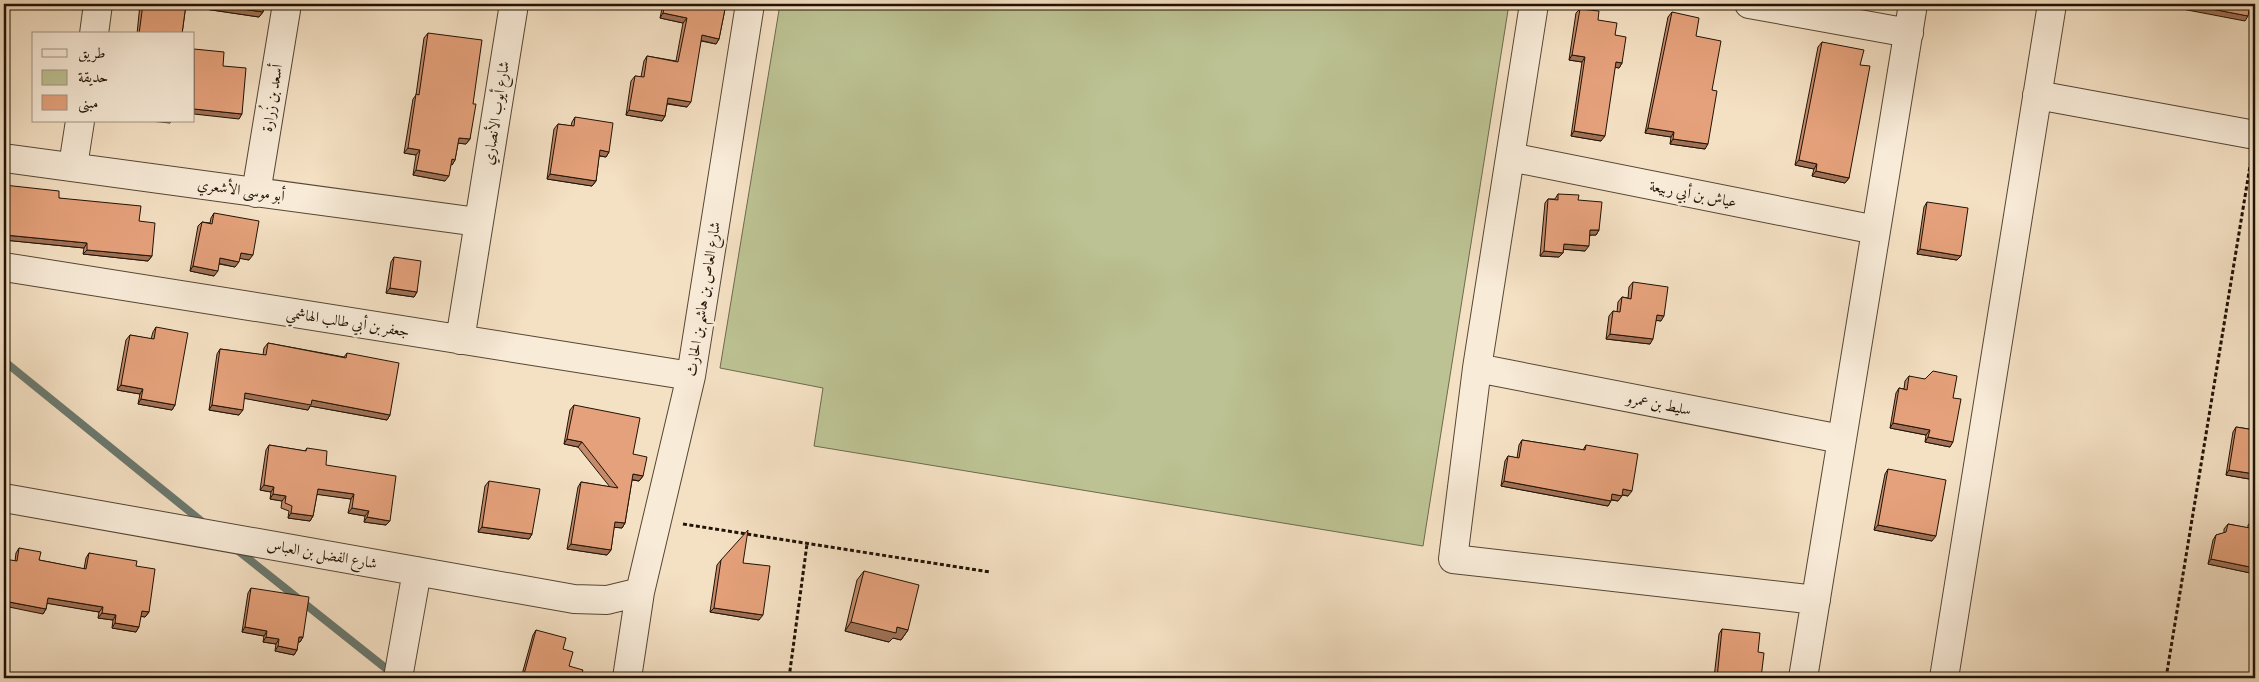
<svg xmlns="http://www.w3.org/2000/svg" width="2259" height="682" font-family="Alegreya,Amiri,serif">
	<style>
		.green { fill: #bcc293; stroke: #6e6a4c }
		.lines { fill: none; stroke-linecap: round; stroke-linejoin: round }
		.stream { stroke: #6b796f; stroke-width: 8 }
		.minor-casing { stroke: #564634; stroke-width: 30 }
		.path { stroke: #211205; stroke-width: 3; stroke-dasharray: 4 2.5; stroke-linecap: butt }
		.minor { stroke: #f8ebd8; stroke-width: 28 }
		.wall { fill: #c58a6a; stroke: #211205 }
		.shaded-wall { fill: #a07156; stroke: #211205 }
		.building { fill: #e5a17b; stroke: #211205 }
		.labels { text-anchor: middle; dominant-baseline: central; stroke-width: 5; stroke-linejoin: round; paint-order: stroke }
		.street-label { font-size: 15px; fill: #211205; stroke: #f8ebd8 }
	</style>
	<rect width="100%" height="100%" fill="#f4e0c3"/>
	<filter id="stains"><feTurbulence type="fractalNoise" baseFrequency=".004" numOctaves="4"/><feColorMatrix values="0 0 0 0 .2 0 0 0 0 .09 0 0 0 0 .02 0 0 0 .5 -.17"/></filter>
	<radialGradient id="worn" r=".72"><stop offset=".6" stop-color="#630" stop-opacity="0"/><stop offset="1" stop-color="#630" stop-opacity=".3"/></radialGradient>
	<path class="green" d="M780,4H1509L1423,546L814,446L823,388L720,368Z"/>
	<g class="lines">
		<path class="stream" d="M4,361L205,524
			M236,549L393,674"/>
		<g class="minor-casing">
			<path id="minor" d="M1534,4L1477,368L1453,559L1816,600
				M1749,4L1909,33
				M94,34L98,4
				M2037,95L2255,135
				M1510,157L1876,230
				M4,158L478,222
				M73,166L80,121
				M256,193L287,4
				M4,267L691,376
				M460,340L514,4
				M1477,368L1841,439
				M4,498L574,599L607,600L640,592
				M398,678L417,571
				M627,678L640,592L691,376L750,4
				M1803,678L1913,4
				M1944,678L2052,4"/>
		</g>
		<path class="path" d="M683,524L990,572
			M789,678L807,544
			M2166,678L2251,160"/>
		<use href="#minor" class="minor"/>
	</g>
	<path class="wall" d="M140,4H186L182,34H137Z
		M206,4H264L263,12L259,17L205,9Z
		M663,4H726L719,39L716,44L701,41L687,107L667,104L665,116L662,121L626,115L631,81L635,76L641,77L644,61L647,56L676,61L683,23L660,18Z
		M1580,9L1598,20L1615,35L1622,63L1619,68L1615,67L1601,141L1571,136L1582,62L1569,60L1576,13Z
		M1672,12L1712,90L1705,149L1670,144L1671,137L1645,133L1668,17Z
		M428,33L473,104L470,139L466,144L458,143L455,160L452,165L451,164L445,181L413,175L416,155L404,153L413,99L416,95L424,38Z
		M1822,42L1860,65L1849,178L1845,183L1812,176L1814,169L1795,165L1818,47Z
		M575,117L609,152L606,157L599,156L596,181L592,186L547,179L554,129L558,124L571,126L572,122Z
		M4,185L59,198L139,221L152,256L148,261L83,254L84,248L4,240Z
		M1558,194L1578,200L1599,230L1596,235H1590L1585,251L1563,249V253L1559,257L1540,256L1545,203L1548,199H1555Z
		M1927,202L1961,256L1957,260L1917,254L1924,207Z
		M214,213L249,260L240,258L235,267L219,264L214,276L190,271L198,226L202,222L210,223L211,218Z
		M394,257L417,292L414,297L386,293L391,262Z
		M1633,282L1661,321L1656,320L1650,344L1606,339L1609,316L1613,311L1617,312L1618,302L1622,297L1628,298L1629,287Z
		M156,327L175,405L172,410L138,404L140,394L117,390L126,340L130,335L151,339L153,332Z
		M268,343L344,357L347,353L390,415L387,420L310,406L308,410L244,398L239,415L209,410L217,354L220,349L263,355L264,348Z
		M1909,376L1953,398L1950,447L1925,442L1926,435L1890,428L1896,393L1899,388L1904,389L1905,381Z
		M574,405L633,454L643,476L639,481L632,480L625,523L622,528L614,527L611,550L607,555L567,549L578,487L581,482L610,487L578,447L564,444L570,410Z
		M2236,427L2255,430V480L2226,475L2233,432Z
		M1522,440L1583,450L1586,445L1628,496L1622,495L1618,501L1611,500L1608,506L1501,486L1505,461L1508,456L1517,458L1519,445Z
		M269,445L305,451L307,448L326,465L386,525L364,522L365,516L348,513L351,499L317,494L313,516L310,521L288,518L289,511L281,508L282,501L270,499L271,492L260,490L266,450Z
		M1888,469L1932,541L1874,530L1885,474Z
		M489,481L532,534L529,539L478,532L485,486Z
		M2252,520L2255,574L2208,564L2213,540L2216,535L2224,533V529L2228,524L2248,528V525Z
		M19,548L39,560L84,569L86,558L89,553L136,566L149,612L145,617L141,616L136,632L112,628L113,620L98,618L99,612L47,603L46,609L43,614L15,561L16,553Z
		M721,560L743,563L759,620L710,612L717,565Z
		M864,571L908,630L901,640L893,638L889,642L845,631L857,580Z
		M251,588L303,637L300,642H298L297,650L294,655L275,651L276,644L263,642L264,636L242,632L248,593Z
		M1722,629L1758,652L1761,678H1714L1719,634Z
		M536,630L563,649L569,666L580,678H521L533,635Z"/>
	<path class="shaded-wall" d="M209,4L263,12L259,17L205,9Z
		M2186,4L2248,16L2245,21L2182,9Z
		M663,13L687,18L683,23L660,18Z
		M702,35L719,39L716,44L699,40Z
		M1572,55L1585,57L1582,62L1569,60Z
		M1616,62L1622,63L1619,68L1613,67Z
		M668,98L691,102L687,107L665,103Z
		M194,109L242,114L239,119L194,114Z
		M629,110L665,116L662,121L626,115Z
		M150,121H171L170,123Z
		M1648,128L1674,132L1671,137L1645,133Z
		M1574,131L1605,136L1601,141L1571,136Z
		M459,138L470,139L466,144L456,143Z
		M1673,139L1708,144L1705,149L1670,144Z
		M408,148L420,150L416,155L404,153Z
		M600,150L609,152L606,157L596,155Z
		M452,159L455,160L452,165L448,164Z
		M1799,160L1817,164L1814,169L1795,165Z
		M416,170L449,176L445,181L413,175Z
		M1816,171L1849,178L1845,183L1812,176Z
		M550,174L596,181L592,186L547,179Z
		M1590,230H1599L1596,235H1587Z
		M5,235L87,243L84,248L4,240V236Z
		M1564,244L1589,246L1585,251L1560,249Z
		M1920,249L1961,256L1957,260L1917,254Z
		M87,250L152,256L148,261L83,254Z
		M1544,251L1563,253L1559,257L1540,256Z
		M241,253L253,255L249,260L237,258Z
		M220,258L239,262L235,267L217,263Z
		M193,266L218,271L214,276L190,271Z
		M390,288L417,292L414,297L386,293Z
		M1657,315L1664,316L1661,321L1653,320Z
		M1610,334L1653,339L1650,344L1606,339Z
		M121,385L143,389L140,394L117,390Z
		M245,393L312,400L390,415L387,420L310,406L308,410L242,398Z
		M141,399L175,405L172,410L138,404Z
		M212,405L243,410L239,415L209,410Z
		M1893,423L1930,430L1926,435L1890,428Z
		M1928,437L1953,442L1950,447L1925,442Z
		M567,439L582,442L578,447L564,444Z
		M2229,470L2255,474V480L2226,475Z
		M633,474L643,476L639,481L630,479Z
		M1504,481L1611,501L1608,506L1501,486Z
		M264,485L274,487L271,492L260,490Z
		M318,489L354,494L351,499L314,494Z
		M1623,489L1632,491L1628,496L1619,494Z
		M273,494L286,496L282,501L270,499Z
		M1612,494L1622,496L1618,501L1609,499Z
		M352,508L369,511L365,516L348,513Z
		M291,513L313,516L310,521L288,518Z
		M367,517L390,521L386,525L364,522Z
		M615,522L625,523L622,528L612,527Z
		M1878,525L1936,536L1932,541L1874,530Z
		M482,527L532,534L529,539L478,532Z
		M571,544L611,550L607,555L567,549Z
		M2211,559L2255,568V574L2208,564Z
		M48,598L103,607L99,612L45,603Z
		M4,601L46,609L43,614L4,606Z
		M714,608L763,615L759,620L710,612Z
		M142,611L149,612L145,617L138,616Z
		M102,613L116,615L113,620L98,618Z
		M851,622L897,627L908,630L901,640L893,638L889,642L845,631Z
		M115,623L139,627L136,632L112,628Z
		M245,627L267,631L264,636L242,632Z
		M266,637L279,639L276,644L263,642Z
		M299,637H303L300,642L296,641Z
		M278,646L297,650L294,655L275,651Z"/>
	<path class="building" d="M143,4H186L182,34H139Z
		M209,4H264L263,12Z
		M665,4H726L719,39L702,35L691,102L668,98L665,116L629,110L635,76L644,77L647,56L678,62L687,18L663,13Z
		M2186,4H2250L2248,16Z
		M1580,9L1599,11L1598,20L1617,23L1615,35L1626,37L1622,63L1616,62L1605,136L1574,131L1585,57L1572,55Z
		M1672,12L1699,18L1696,36L1721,41L1712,90L1717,91L1708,144L1673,139L1674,132L1648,128Z
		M428,33L482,40L473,104H476L470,139L459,138L455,160L452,159L449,176L416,170L420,150L408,148L416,94L419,95Z
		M1822,42L1864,50L1860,65L1870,66L1849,178L1816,171L1817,164L1799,160Z
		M194,49L224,52L223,66L246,68L242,114L194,109Z
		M575,117L613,123L609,152L600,150L596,181L550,174L558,124L574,126Z
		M4,185L59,191V198L141,206L139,221L155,223L152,256L87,250V243L5,235L7,219H4Z
		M1558,194L1579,195L1578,200L1602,202L1599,230H1590L1589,246L1564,244L1563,253L1544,251L1548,199L1558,200Z
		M1927,202L1968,208L1961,256L1920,249Z
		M214,213L259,221L253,255L241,253L239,262L220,258L218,271L193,266L202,222L212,224Z
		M394,257L421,261L417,292L390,288Z
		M1633,282L1668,287L1664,316L1657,315L1653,339L1610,334L1613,311L1620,312L1622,297L1631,299Z
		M156,327L188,333L175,405L141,399L143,389L121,385L130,335L154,339Z
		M268,343L346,358L347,353L399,363L390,415L312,400L311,405L245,393L243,410L212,405L220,349L266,355Z
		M1933,371L1957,376L1953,398L1961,399L1953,442L1928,437L1930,430L1893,423L1899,388L1907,390L1909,376L1925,379Z
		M574,405L640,418L633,454L647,457L643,476L633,474L625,523L615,522L611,550L571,544L581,482L618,488L582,442L567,439Z
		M2236,427L2255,430V474L2229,470Z
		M1522,440L1585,450L1586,445L1638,454L1632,491L1623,489L1622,496L1612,494L1611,501L1504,481L1508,456L1519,458Z
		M269,445L306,451L307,448L327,451L326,465L396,476L390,521L367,517L369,511L352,508L354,494L318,489L313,516L291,513L292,506L285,503L286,496L273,494L274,487L264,485Z
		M1888,469L1946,480L1936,536L1878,525Z
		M489,481L540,489L532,534L482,527Z
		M2252,520L2255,521V568L2211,559L2216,535L2226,532L2228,524L2250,528Z
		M748,530L743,563L770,566L763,615L714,608L721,560Z
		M19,548L41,552L39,560L86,569L89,553L137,561L136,566L155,569L149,612L142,611L139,627L115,623L116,615L102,613L103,607L48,598L46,609L4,601V559L17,561Z
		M864,571L919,585L908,630L897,627L896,633L851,622Z
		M251,588L309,597L303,637H299L297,650L278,646L279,639L266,637L267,631L245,627Z
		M1722,629L1760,633L1758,652L1764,653L1761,678H1717Z
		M536,630L566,638L563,649L573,652L569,666L583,670L580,678H523Z"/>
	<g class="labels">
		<g class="street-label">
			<text transform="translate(272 98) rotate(-81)">أسعد بن زُرارة</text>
			<text transform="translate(496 113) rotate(-81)">شارع أيوب الأنصاري</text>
			<text transform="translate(241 190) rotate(8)">أبو موسى الأشعري</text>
			<text transform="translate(1693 194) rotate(11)">عياش بن أبي ربيعة</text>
			<text transform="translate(703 299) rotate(-81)">شارع العاص بن هاشم بن الحارث</text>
			<text transform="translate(348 322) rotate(9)">جعفر بن أبي طالب الهاشمي</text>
			<text transform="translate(1659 404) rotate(11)">سليط بن عمرو</text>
			<text transform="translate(322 554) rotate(10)">شارع الفضل بن العباس</text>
		</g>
	</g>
	<rect width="2259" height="682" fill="none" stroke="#f4e0c3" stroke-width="20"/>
	<rect x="5" y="5" width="2249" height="672" fill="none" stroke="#211205" stroke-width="2.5"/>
	<rect x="10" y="10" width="2239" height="662" fill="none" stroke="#211205"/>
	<rect x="32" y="32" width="162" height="90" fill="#f8ebd8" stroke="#a29484"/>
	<rect x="42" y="49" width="25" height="8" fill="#f8ebd8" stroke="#a29484"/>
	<text x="78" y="58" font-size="15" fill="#211205">طريق</text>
	<rect x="42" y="70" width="25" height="15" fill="#bcc293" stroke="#a29484"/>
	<text x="78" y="82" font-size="15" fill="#211205">حديقة</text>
	<rect x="42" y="95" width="25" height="15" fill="#e5a17b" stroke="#a29484"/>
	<text x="78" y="108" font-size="15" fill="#211205">مبنى</text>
	<rect width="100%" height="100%" filter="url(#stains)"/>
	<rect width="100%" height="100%" fill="url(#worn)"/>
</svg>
